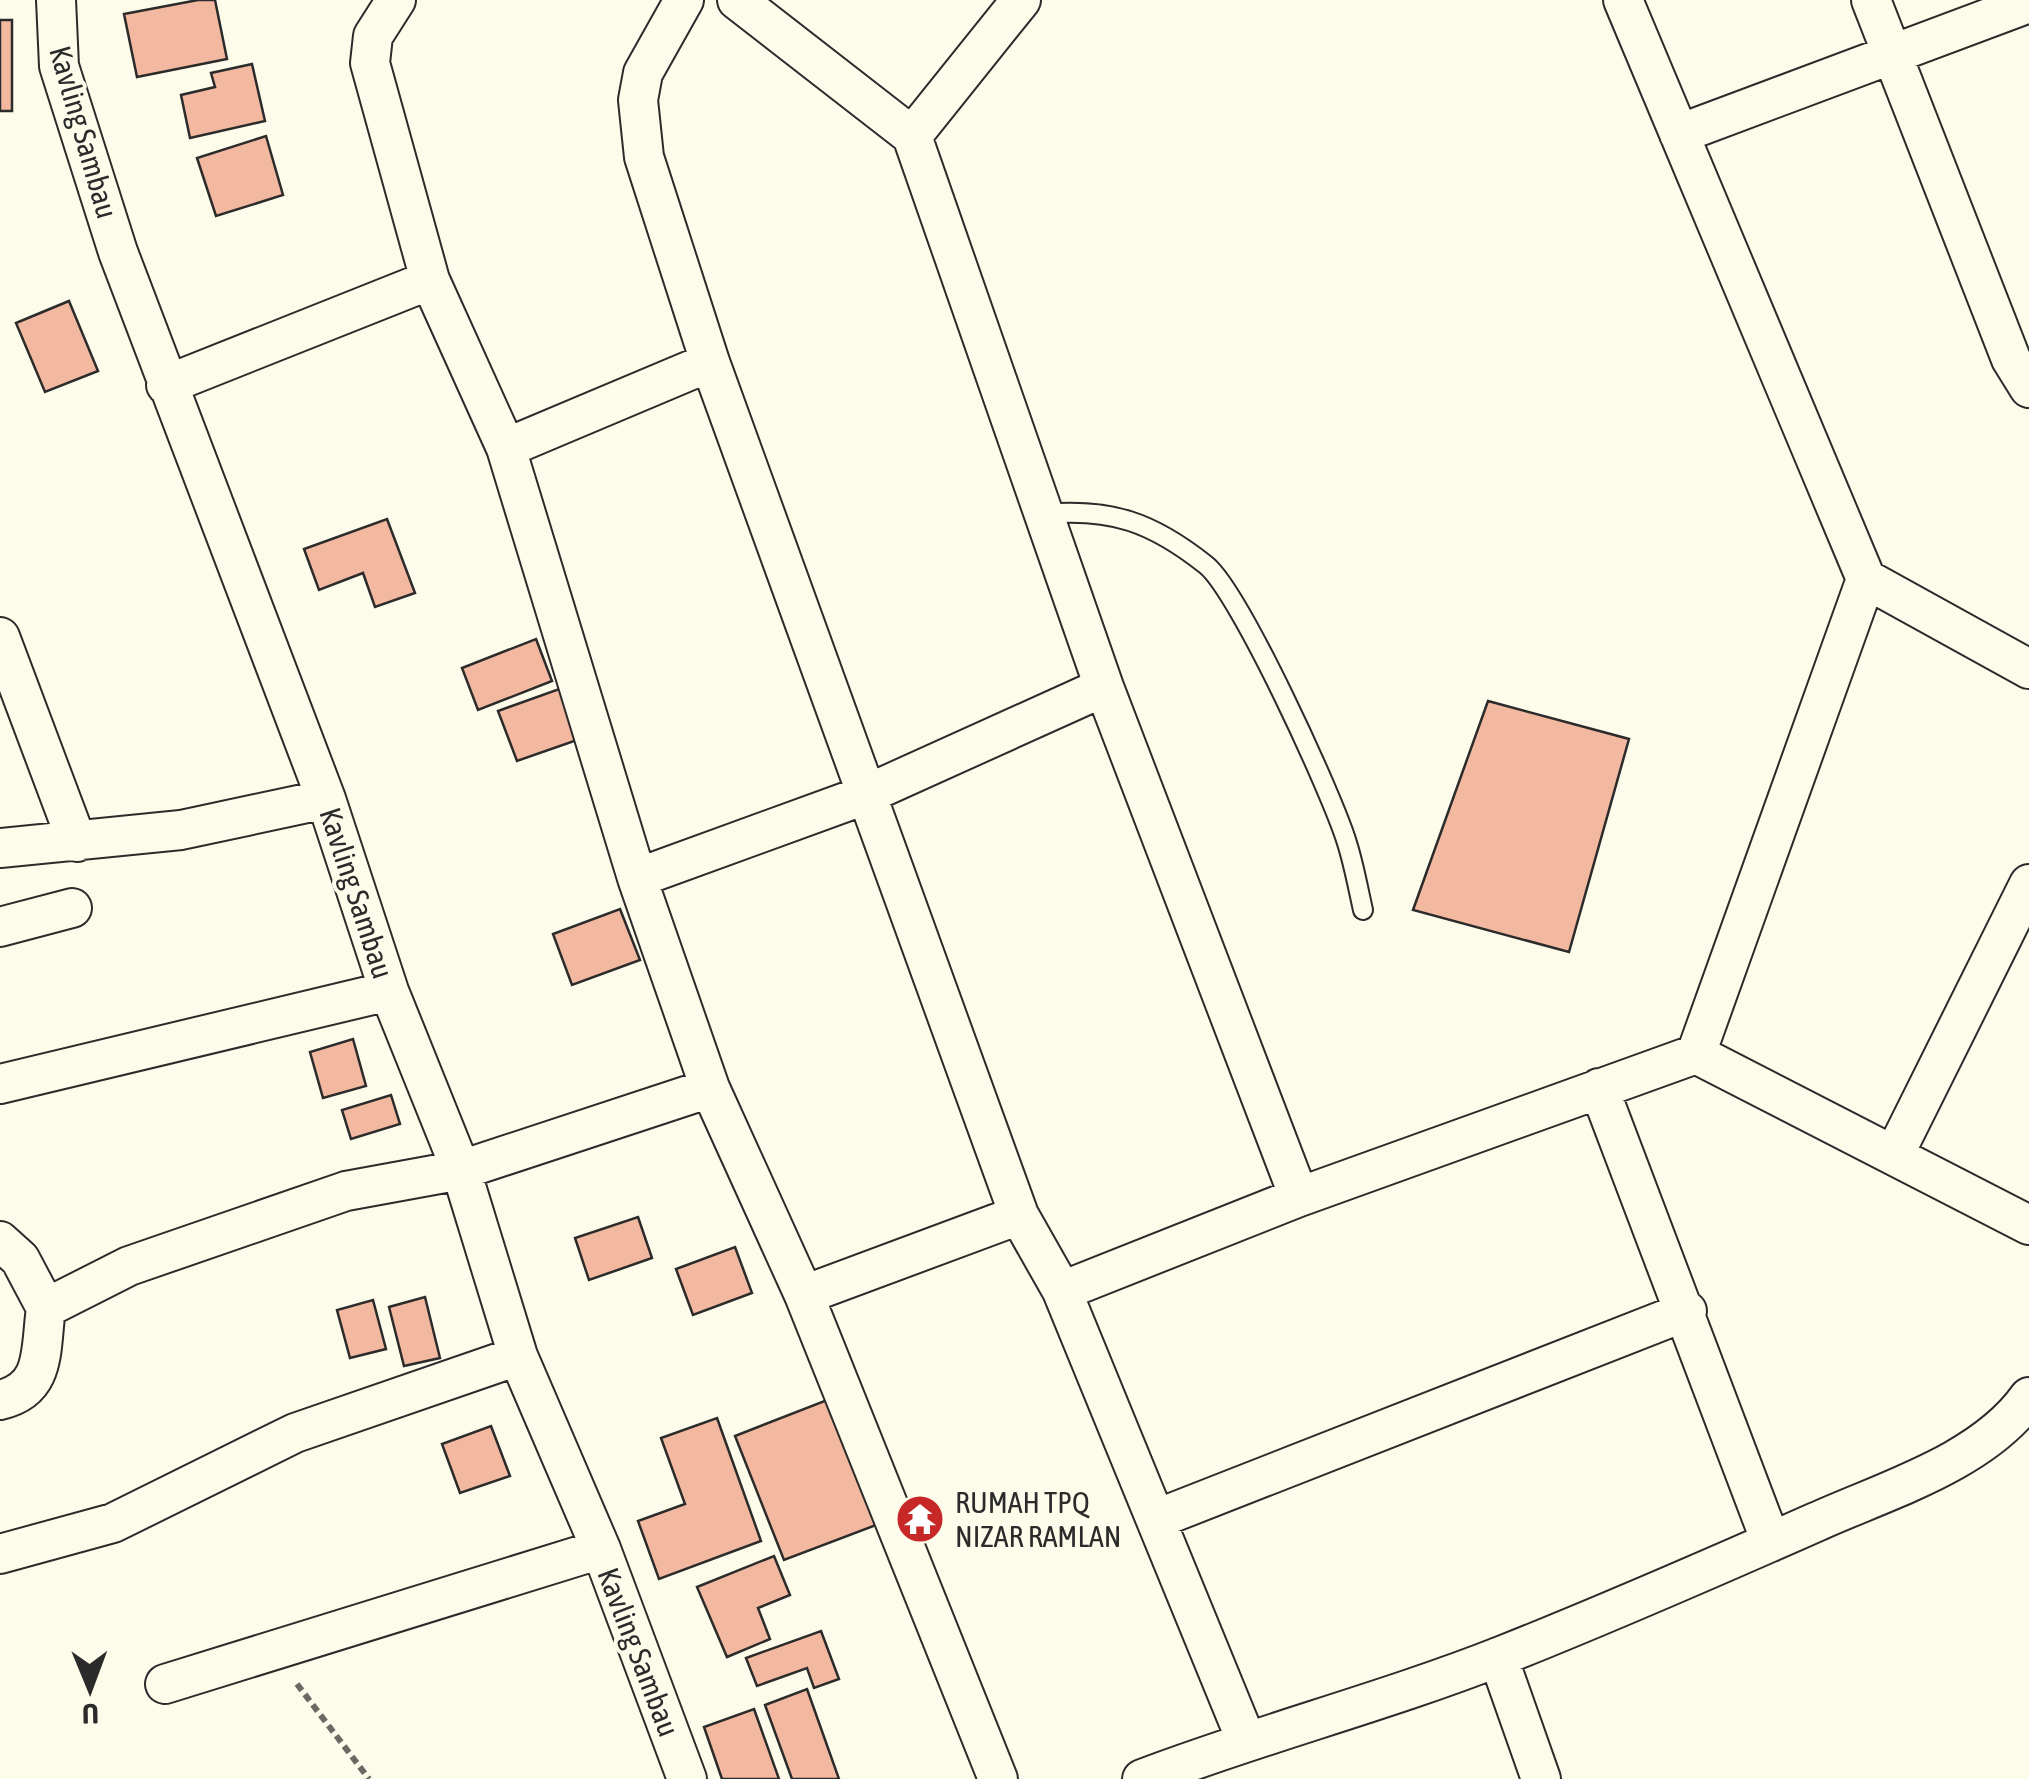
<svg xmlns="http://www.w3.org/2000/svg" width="2029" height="1779" font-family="'Asap Condensed',sans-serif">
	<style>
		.building { fill: #f2b8a0; stroke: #2b2b2b; stroke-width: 2.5 }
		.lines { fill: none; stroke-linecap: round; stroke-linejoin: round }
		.lane-casing { stroke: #2b2b2b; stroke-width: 22 }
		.street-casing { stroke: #2b2b2b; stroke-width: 42 }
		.path { stroke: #6a6964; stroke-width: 6; stroke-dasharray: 8 5; stroke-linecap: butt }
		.lane { stroke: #fdfbea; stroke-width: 18 }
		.street { stroke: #fdfbea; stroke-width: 38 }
		.labels { text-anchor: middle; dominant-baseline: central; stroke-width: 8; stroke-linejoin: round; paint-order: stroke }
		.street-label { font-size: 30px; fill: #2b2b2b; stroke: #fdfbea }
		.poi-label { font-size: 30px; fill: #2b2b2b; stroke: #fdfbea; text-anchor: start }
	</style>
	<rect width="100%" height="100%" fill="#fdfbea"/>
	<path class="building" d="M198,0H215L227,59L137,77L124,14Z
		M0,20H12V111H0Z
		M252,64L265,121L190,138L181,95L215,87L211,73Z
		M266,136L283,195L216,216L197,158Z
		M69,301L98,371L45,392L16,323Z
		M387,519L415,593L375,607L363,573L319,590L304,549Z
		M536,639L552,681L478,710L462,668Z
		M562,688L580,739L517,761L498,711Z
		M1488,701L1629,739L1569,952L1413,910Z
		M620,909L640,960L572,985L553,934Z
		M353,1039L366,1086L323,1098L310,1052Z
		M391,1095L400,1124L351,1139L342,1110Z
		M638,1217L652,1258L589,1280L575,1238Z
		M735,1247L752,1293L693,1315L676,1269Z
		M425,1297L440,1358L404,1366L389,1307Z
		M373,1300L386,1349L350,1358L337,1310Z
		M827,1400L876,1525L784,1560L735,1436Z
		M717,1418L761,1541L659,1579L638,1521L685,1504L661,1438Z
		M491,1426L510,1476L460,1493L442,1444Z
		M774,1556L790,1595L758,1608L770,1639L727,1657L697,1587Z
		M821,1631L839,1679L814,1688L807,1668L757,1686L746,1658Z
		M807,1689L839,1779H792L765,1705Z
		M754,1709L779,1779H722L704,1727Z"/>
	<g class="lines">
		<g class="lane-casing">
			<path id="lane" d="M1044,514C1111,508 1152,522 1206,565C1239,591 1333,796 1347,843C1354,865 1358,888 1363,910"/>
		</g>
		<g class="street-casing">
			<path id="street" d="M56,0L59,66L118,252L326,799L389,991L461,1170L518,1356L601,1549L687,1779
				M396,0L373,36L370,63L430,280L506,448L637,878L710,1088L804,1295L998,1779
				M684,0L643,73L638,100L644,157L710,362L1019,1215L1062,1291L1246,1740
				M737,0L912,136L1104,687L1299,1197
				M1623,0L1866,579
				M1871,0L2011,359L2029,388
				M1679,134L2029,3
				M912,136L1021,0
				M166,385L430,280
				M506,448L710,362
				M0,637L77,842
				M0,848L181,830L326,799
				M637,878L865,795L1104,687
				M0,927L72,908
				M1696,1054L1866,579L2029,669
				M0,1084L389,991
				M1599,1088L1771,1542
				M1895,1153L2029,884
				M0,1241L20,1259L46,1308
				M1062,1291L1299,1197L1696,1054L2029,1225
				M804,1295L1019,1215
				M0,1400C47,1389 40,1350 46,1308L129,1266L346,1191L461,1170L710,1088
				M1159,1518L1687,1311
				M0,1554L113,1523L295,1433L518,1356
				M1498,1657L1541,1779
				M165,1684L601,1549
				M1142,1779C1260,1734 1384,1702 1501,1656C1607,1614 1712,1568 1816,1522C1887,1490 1983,1462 2029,1397"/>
		</g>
		<path class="path" d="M297,1684L369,1779"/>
		<use href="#lane" class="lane"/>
		<use href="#street" class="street"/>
	</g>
	<defs>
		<g id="temple-disc" transform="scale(2.5)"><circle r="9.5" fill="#c62828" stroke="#fdfbea"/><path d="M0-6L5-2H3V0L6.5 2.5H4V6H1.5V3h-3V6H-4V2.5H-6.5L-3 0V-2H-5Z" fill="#fff"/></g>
	</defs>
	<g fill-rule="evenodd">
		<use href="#temple-disc" x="920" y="1519"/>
	</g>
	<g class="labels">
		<g class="street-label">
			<text transform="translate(84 132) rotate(74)">Kavling Sambau</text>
			<text transform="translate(357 893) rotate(72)">Kavling Sambau</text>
			<text transform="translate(639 1652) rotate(69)">Kavling Sambau</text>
		</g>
		<g class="poi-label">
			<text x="955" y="1502">RUMAH TPQ<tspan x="955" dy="34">NIZAR RAMLAN</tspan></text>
		</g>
	</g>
	<g transform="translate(90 1689) rotate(179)" stroke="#fdfbea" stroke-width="8" paint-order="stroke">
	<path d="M0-8L18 38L0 25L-18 38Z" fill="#2b2b2b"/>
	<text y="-15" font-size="28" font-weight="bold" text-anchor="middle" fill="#2b2b2b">U</text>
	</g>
</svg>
